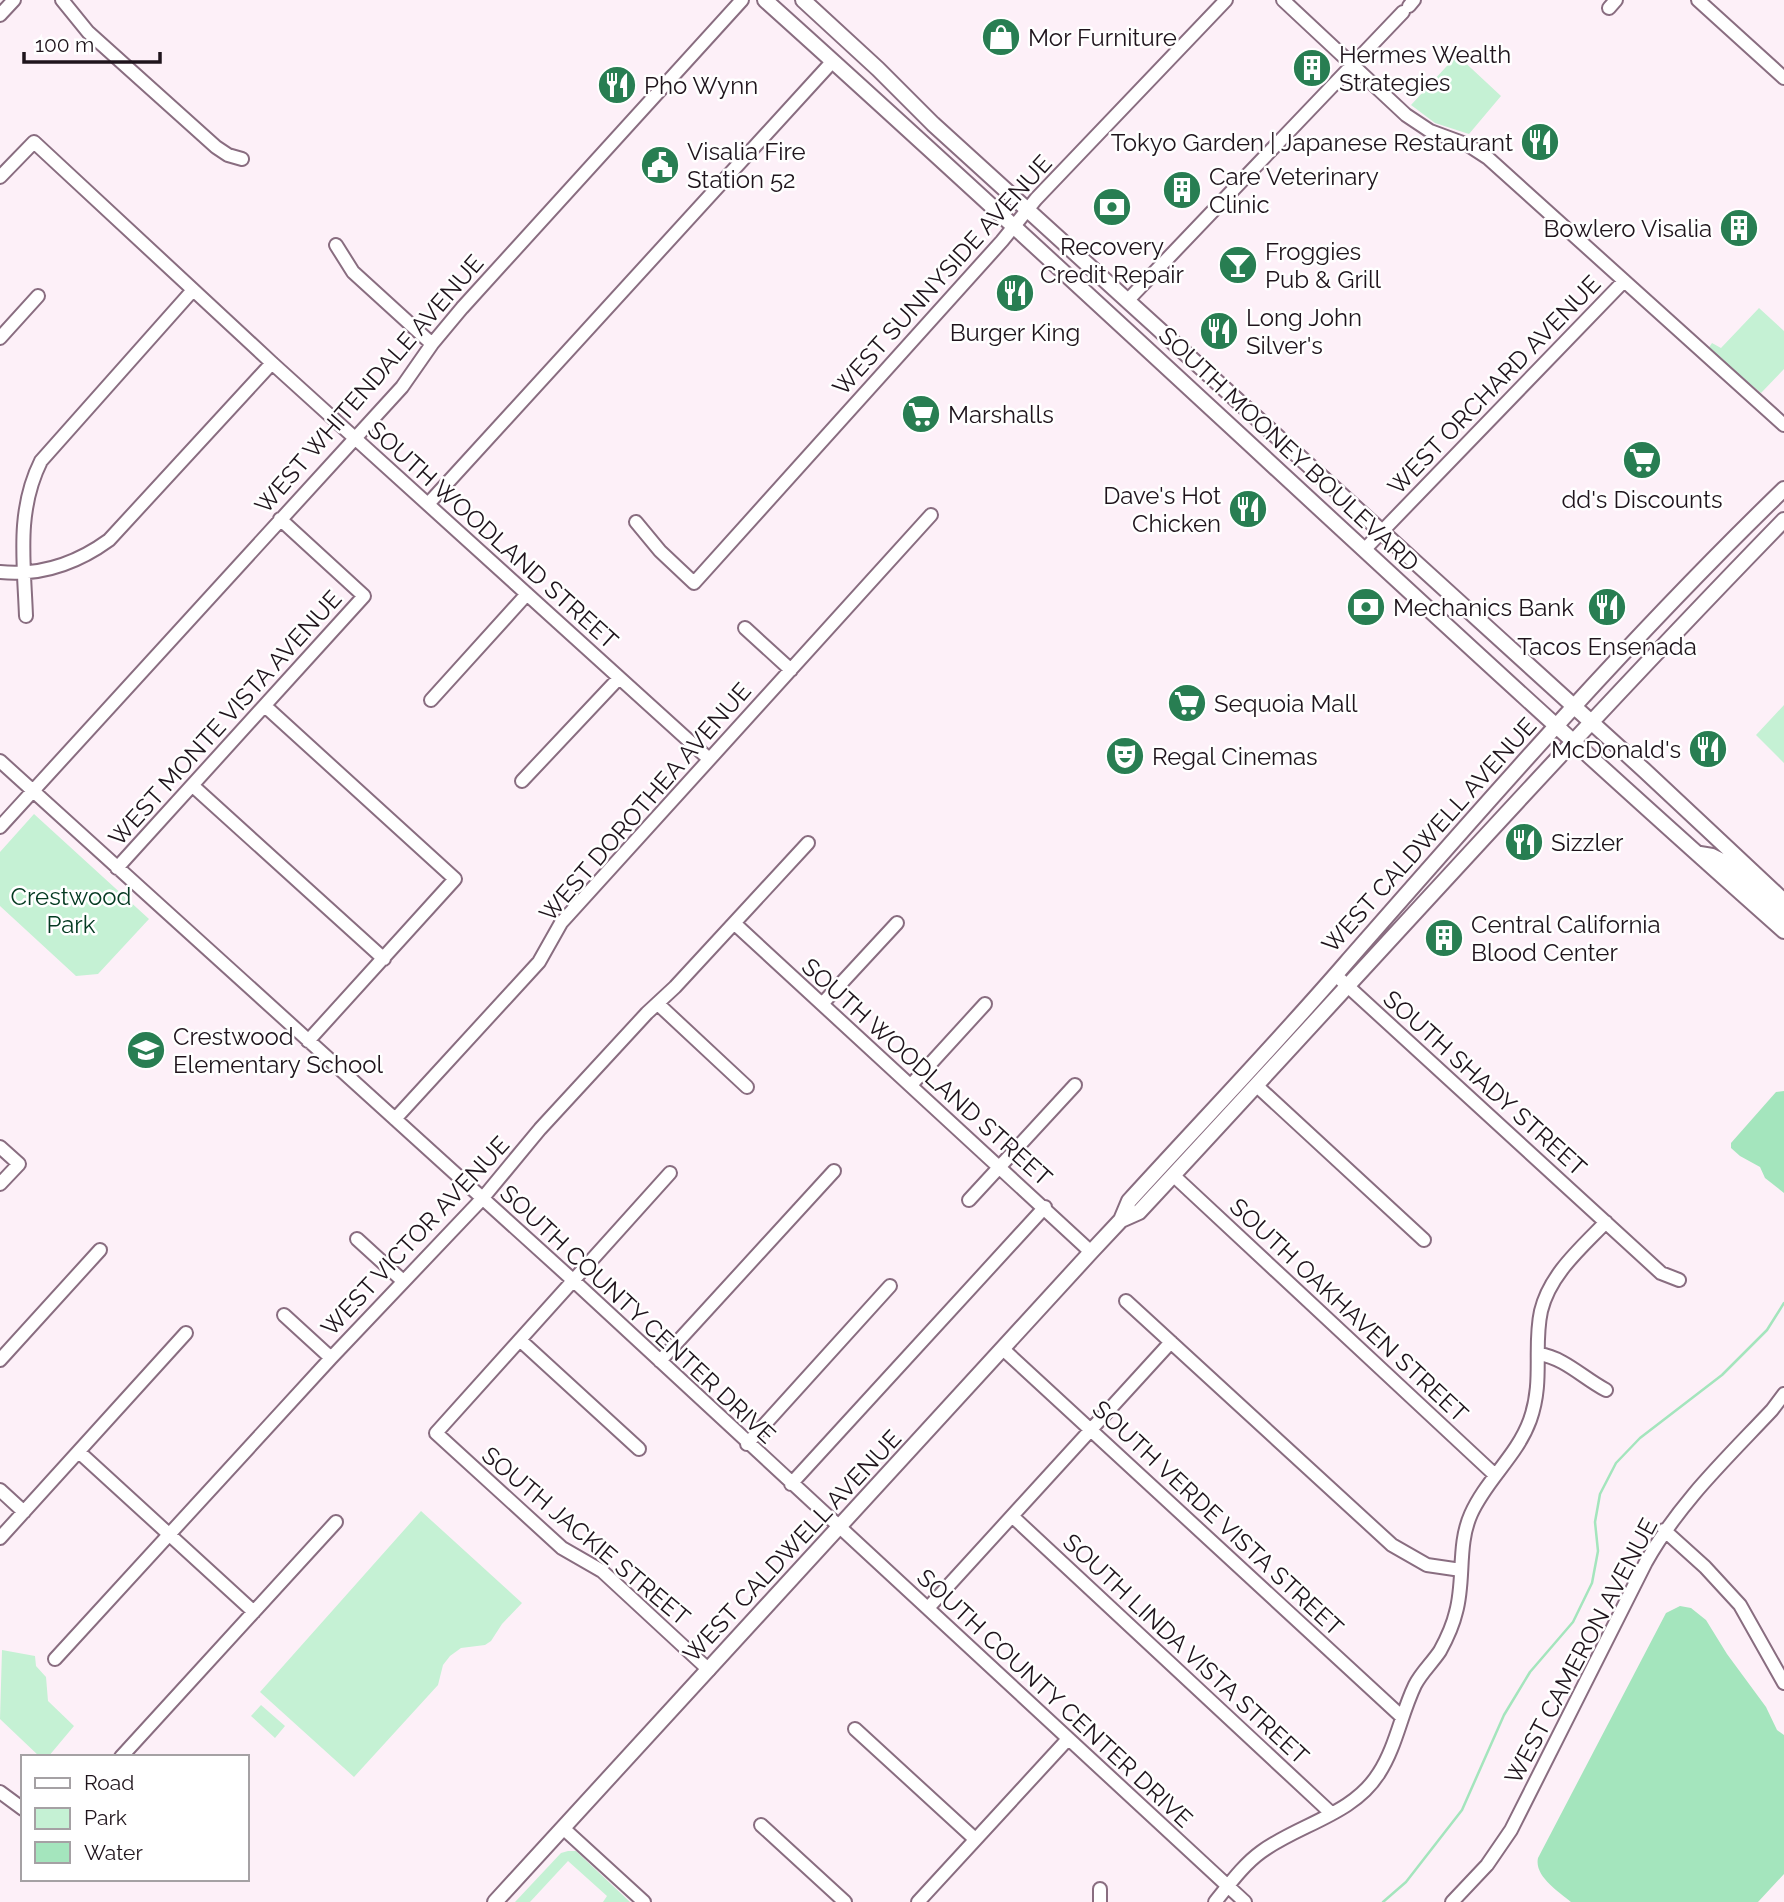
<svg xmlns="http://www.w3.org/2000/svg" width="1784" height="1902" font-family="Raleway,sans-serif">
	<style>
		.green { fill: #c5f1d4 }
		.water { fill: #a4e5bd }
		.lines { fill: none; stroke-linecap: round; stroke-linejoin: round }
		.stream { stroke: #a4e5bd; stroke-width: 2.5 }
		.minor-casing { stroke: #896d80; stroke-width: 16 }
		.major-casing { stroke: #896d80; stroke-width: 18 }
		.minor { stroke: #fff; stroke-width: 12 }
		.major { stroke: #fff; stroke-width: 14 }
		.labels { text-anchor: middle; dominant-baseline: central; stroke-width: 5; stroke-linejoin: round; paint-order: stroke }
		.poi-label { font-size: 24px; fill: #1f141c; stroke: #fff; text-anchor: start }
		.street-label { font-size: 24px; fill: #1f141c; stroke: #fff }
		.park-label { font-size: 24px; fill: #043a21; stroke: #fff }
	</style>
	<rect width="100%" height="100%" fill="#fdf0f8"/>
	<path class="green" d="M1457,55L1501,96L1469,134L1435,123L1411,105Z
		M1759,308L1784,331V369L1761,393L1708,349L1712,343L1721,348Z
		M1784,705V763L1756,735Z
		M34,814L149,919L98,974L76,976L0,906V852Z
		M421,1511L522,1603L502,1624L491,1641L485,1645L461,1648L450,1656L443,1665L438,1685L354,1777L260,1692Z
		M2,1650L35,1656L36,1666L46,1677L48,1701L74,1726L48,1757H40L0,1719Z
		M261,1705L285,1726L275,1738L251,1716Z
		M568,1851H576L630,1902H603L607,1896L568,1861L530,1902H515L561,1853Z"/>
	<path class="water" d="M1784,1091V1193L1765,1178L1760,1167L1740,1156L1731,1148V1143L1776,1092Z
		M1680,1606L1691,1608L1706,1620L1727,1654L1766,1707L1777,1730L1784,1735V1874L1758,1902H1571C1558,1891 1534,1876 1538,1858L1666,1613Z"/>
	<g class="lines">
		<path class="stream" d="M1383,1902L1406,1882L1462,1810L1504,1715L1530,1672L1573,1622L1592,1583L1598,1551L1595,1522L1600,1494L1616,1463L1640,1438L1722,1375L1767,1330L1784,1303"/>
		<g class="minor-casing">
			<path id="minor" d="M62,0L88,32L216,147L228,155L242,159
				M1283,0L1406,115L1430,131L1468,145L1488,158L1784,425
				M1698,0L1784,78
				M1409,6L1414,0
				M1609,8L1616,0
				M0,15L14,0
				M0,177L34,142L272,363L709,759
				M336,245L353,272L432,344
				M1128,300L1403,12
				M0,338L38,296
				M429,503L832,62
				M636,522L660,551L694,583L1002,241L1036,199L1226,0
				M1365,549L1624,281
				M0,572C41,576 76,564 109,540L272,363
				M26,616C24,562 16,511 41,461L193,290
				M745,628L791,670
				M431,700L527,594
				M265,706L455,879L308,1041
				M0,761L575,1282L1245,1902
				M522,781L619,678
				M193,786L384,959
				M0,827L402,387L432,344L462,308L742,0
				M117,868L364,596L280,519
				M734,923L1091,1252
				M1341,980L1661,1273L1679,1280
				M658,1004L747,1087
				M822,1004L897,923
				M911,1085L985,1004
				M1257,1086L1424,1240
				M395,1119L539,962L561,923L931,515
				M0,1147L19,1164L0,1184
				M670,1173L436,1433L562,1548L602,1571L709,1670
				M1173,1175L1495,1475
				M969,1200L1075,1085
				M357,1239L403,1281
				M1126,1301L1392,1545L1427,1565L1461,1570
				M284,1315L331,1358
				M521,1341L639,1449
				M1004,1350L1402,1717
				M1539,1354C1565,1358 1583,1378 1606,1390
				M0,1360L100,1250
				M660,1361L834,1171
				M747,1444L890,1286
				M79,1452L254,1612
				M791,1484L1045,1207
				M0,1490L24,1512
				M1012,1516L1331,1813
				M1664,1530L1705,1567L1740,1605L1784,1683
				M0,1538L186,1333
				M928,1608L1171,1342
				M55,1659L331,1358L482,1199L540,1129L647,1013L675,987L808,843
				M855,1729L975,1839
				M121,1757L336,1522
				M0,1792L23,1809
				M761,1825L845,1902
				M563,1828L644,1902
				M918,1902L1068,1739
				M1100,1902V1889
				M1215,1902C1229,1885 1243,1865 1261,1852C1299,1824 1353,1815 1379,1773C1396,1747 1401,1714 1415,1685C1421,1673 1432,1663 1440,1651C1446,1640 1453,1625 1456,1612C1465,1580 1457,1545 1471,1514C1486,1480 1517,1456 1530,1420C1544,1381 1533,1347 1541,1311C1550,1274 1581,1248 1606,1222
				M1452,1902L1487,1865L1511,1830L1646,1562C1680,1502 1725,1460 1772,1410L1784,1394"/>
		</g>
		<g class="major-casing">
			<path id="major" d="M765,0C1107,307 1440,626 1784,931
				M803,0L878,69L933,124L1644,770L1784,901
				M1700,854L1712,856L1722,861L1784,917
				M1121,1220L1129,1201C1201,1122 1276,1044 1346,963C1488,801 1629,639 1784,489
				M495,1902L1091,1252L1121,1220L1139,1212C1354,981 1564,746 1784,520"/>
		</g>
		<use href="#minor" class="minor"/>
		<use href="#major" class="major"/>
	</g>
	<defs>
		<g id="shop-disc" transform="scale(2.0125)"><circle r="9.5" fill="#287e52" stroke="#fff"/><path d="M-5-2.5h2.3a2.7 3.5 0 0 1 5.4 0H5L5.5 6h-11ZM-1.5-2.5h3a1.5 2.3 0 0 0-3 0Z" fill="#fff"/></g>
		<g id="building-disc" transform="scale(2.0125)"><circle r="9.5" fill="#287e52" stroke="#fff"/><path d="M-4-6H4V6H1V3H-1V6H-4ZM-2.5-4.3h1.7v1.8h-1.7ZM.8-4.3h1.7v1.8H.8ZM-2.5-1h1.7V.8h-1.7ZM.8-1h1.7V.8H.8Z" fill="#fff"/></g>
		<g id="restaurant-disc" transform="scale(2.0125)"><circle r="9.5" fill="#287e52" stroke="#fff"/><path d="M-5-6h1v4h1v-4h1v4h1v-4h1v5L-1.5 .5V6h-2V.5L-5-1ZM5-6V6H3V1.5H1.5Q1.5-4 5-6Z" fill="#fff"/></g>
		<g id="civic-disc" transform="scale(2.0125)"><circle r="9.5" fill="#287e52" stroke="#fff"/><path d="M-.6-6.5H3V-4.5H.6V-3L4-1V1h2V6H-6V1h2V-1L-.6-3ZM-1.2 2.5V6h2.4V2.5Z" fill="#fff"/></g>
		<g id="bank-disc" transform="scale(2.0125)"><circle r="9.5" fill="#287e52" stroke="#fff"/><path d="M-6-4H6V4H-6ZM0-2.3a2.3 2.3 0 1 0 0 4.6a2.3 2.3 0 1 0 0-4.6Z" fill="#fff"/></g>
		<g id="bar-disc" transform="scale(2.0125)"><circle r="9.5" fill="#287e52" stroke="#fff"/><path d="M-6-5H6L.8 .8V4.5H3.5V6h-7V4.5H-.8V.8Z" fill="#fff"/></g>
		<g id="supermarket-disc" transform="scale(2.0125)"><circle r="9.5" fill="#287e52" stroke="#fff"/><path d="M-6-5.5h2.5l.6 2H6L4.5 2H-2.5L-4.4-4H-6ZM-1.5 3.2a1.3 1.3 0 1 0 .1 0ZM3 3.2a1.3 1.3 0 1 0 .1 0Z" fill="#fff"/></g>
		<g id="theatre-disc" transform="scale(2.0125)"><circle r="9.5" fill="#287e52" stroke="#fff"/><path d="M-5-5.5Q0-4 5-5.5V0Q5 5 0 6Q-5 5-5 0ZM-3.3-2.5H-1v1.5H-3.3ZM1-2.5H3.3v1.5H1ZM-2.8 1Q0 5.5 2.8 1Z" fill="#fff"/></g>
		<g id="school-disc" transform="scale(2.0125)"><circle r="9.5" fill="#287e52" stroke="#fff"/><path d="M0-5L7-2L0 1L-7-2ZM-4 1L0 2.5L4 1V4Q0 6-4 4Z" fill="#fff"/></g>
	</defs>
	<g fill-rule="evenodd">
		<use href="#shop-disc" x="1001" y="37"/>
		<use href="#building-disc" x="1312" y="68"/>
		<use href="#restaurant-disc" x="617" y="85"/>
		<use href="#restaurant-disc" x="1540" y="142"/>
		<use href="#civic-disc" x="660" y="165"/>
		<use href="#building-disc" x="1182" y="190"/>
		<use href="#bank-disc" x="1112" y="207"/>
		<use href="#building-disc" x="1739" y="228"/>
		<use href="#bar-disc" x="1238" y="265"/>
		<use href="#restaurant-disc" x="1015" y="293"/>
		<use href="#restaurant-disc" x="1219" y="331"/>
		<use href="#supermarket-disc" x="921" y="414"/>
		<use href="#supermarket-disc" x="1642" y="460"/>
		<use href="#restaurant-disc" x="1248" y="509"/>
		<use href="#bank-disc" x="1366" y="607"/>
		<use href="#restaurant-disc" x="1607" y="607"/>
		<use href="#supermarket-disc" x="1187" y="703"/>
		<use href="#restaurant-disc" x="1708" y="749"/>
		<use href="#theatre-disc" x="1125" y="756"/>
		<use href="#restaurant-disc" x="1524" y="842"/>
		<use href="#building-disc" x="1444" y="938"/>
		<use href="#school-disc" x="146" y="1050"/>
	</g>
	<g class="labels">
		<g class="poi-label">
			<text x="1028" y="37">Mor Furniture</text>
			<text x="1339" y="54">Hermes Wealth<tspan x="1339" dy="28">Strategies</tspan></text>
			<text x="644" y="85">Pho Wynn</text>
			<text x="1513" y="142" text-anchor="end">Tokyo Garden | Japanese Restaurant</text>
			<text x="687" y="151">Visalia Fire<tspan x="687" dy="28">Station 52</tspan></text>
			<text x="1209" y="176">Care Veterinary<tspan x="1209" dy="28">Clinic</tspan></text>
			<text x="1712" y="228" text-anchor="end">Bowlero Visalia</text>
			<text x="1112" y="246" text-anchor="middle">Recovery<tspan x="1112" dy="28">Credit Repair</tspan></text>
			<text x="1265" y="251">Froggies<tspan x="1265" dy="28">Pub &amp; Grill</tspan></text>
			<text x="1246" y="317">Long John<tspan x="1246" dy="28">Silver's</tspan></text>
			<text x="1015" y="332" text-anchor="middle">Burger King</text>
			<text x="948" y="414">Marshalls</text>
			<text x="1221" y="495" text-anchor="end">Dave's Hot<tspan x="1221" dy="28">Chicken</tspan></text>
			<text x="1642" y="499" text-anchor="middle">dd's Discounts</text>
			<text x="1393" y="607">Mechanics Bank</text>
			<text x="1607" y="646" text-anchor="middle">Tacos Ensenada</text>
			<text x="1214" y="703">Sequoia Mall</text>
			<text x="1681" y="749" text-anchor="end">McDonald's</text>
			<text x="1152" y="756">Regal Cinemas</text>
			<text x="1551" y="842">Sizzler</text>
			<text x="1471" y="924">Central California<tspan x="1471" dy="28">Blood Center</tspan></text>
			<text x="173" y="1036">Crestwood<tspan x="173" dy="28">Elementary School</tspan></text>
		</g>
		<g class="street-label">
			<text transform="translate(942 275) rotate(-48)">WEST SUNNYSIDE AVENUE</text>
			<text transform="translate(369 384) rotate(-49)">WEST WHITENDALE AVENUE</text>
			<text transform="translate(1494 385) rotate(-46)">WEST ORCHARD AVENUE</text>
			<text transform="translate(1289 449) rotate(43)">SOUTH MOONEY BOULEVARD</text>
			<text transform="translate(493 535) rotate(42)">SOUTH WOODLAND STREET</text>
			<text transform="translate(225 718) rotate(-48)">WEST MONTE VISTA AVENUE</text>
			<text transform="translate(645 802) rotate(-49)">WEST DOROTHEA AVENUE</text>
			<text transform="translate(1429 835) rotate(-48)">WEST CALDWELL AVENUE</text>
			<text transform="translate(927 1072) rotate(42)">SOUTH WOODLAND STREET</text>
			<text transform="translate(1485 1083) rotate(42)">SOUTH SHADY STREET</text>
			<text transform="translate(415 1236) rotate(-47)">WEST VICTOR AVENUE</text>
			<text transform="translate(1349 1310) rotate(43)">SOUTH OAKHAVEN STREET</text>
			<text transform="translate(638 1314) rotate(43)">SOUTH COUNTY CENTER DRIVE</text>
			<text transform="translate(1218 1518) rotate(43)">SOUTH VERDE VISTA STREET</text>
			<text transform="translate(586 1536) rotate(40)">SOUTH JACKIE STREET</text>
			<text transform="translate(792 1546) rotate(-47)">WEST CALDWELL AVENUE</text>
			<text transform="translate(1186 1649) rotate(43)">SOUTH LINDA VISTA STREET</text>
			<text transform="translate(1581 1651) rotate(-62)">WEST CAMERON AVENUE</text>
			<text transform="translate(1055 1698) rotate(43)">SOUTH COUNTY CENTER DRIVE</text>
		</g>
		<g class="park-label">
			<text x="71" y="896">Crestwood<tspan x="71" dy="28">Park</tspan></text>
		</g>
	</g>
	<rect x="21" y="1755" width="228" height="126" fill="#ffffff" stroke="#a5a1a4" stroke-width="2"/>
	<rect x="35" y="1778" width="35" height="10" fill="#ffffff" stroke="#a5a1a4" stroke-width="2"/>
	<text x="84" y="1790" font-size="21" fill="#1f141c">Road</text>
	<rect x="35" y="1808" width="35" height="21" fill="#c5f1d4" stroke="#a5a1a4" stroke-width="2"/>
	<text x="84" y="1825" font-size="21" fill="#1f141c">Park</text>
	<rect x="35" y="1842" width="35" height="21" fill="#a4e5bd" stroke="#a5a1a4" stroke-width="2"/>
	<text x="84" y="1860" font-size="21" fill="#1f141c">Water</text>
	<path d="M24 52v10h136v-10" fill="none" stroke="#1f141c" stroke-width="3.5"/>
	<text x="35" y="52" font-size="21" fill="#1f141c" stroke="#ffffff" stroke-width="5" paint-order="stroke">100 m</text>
</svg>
